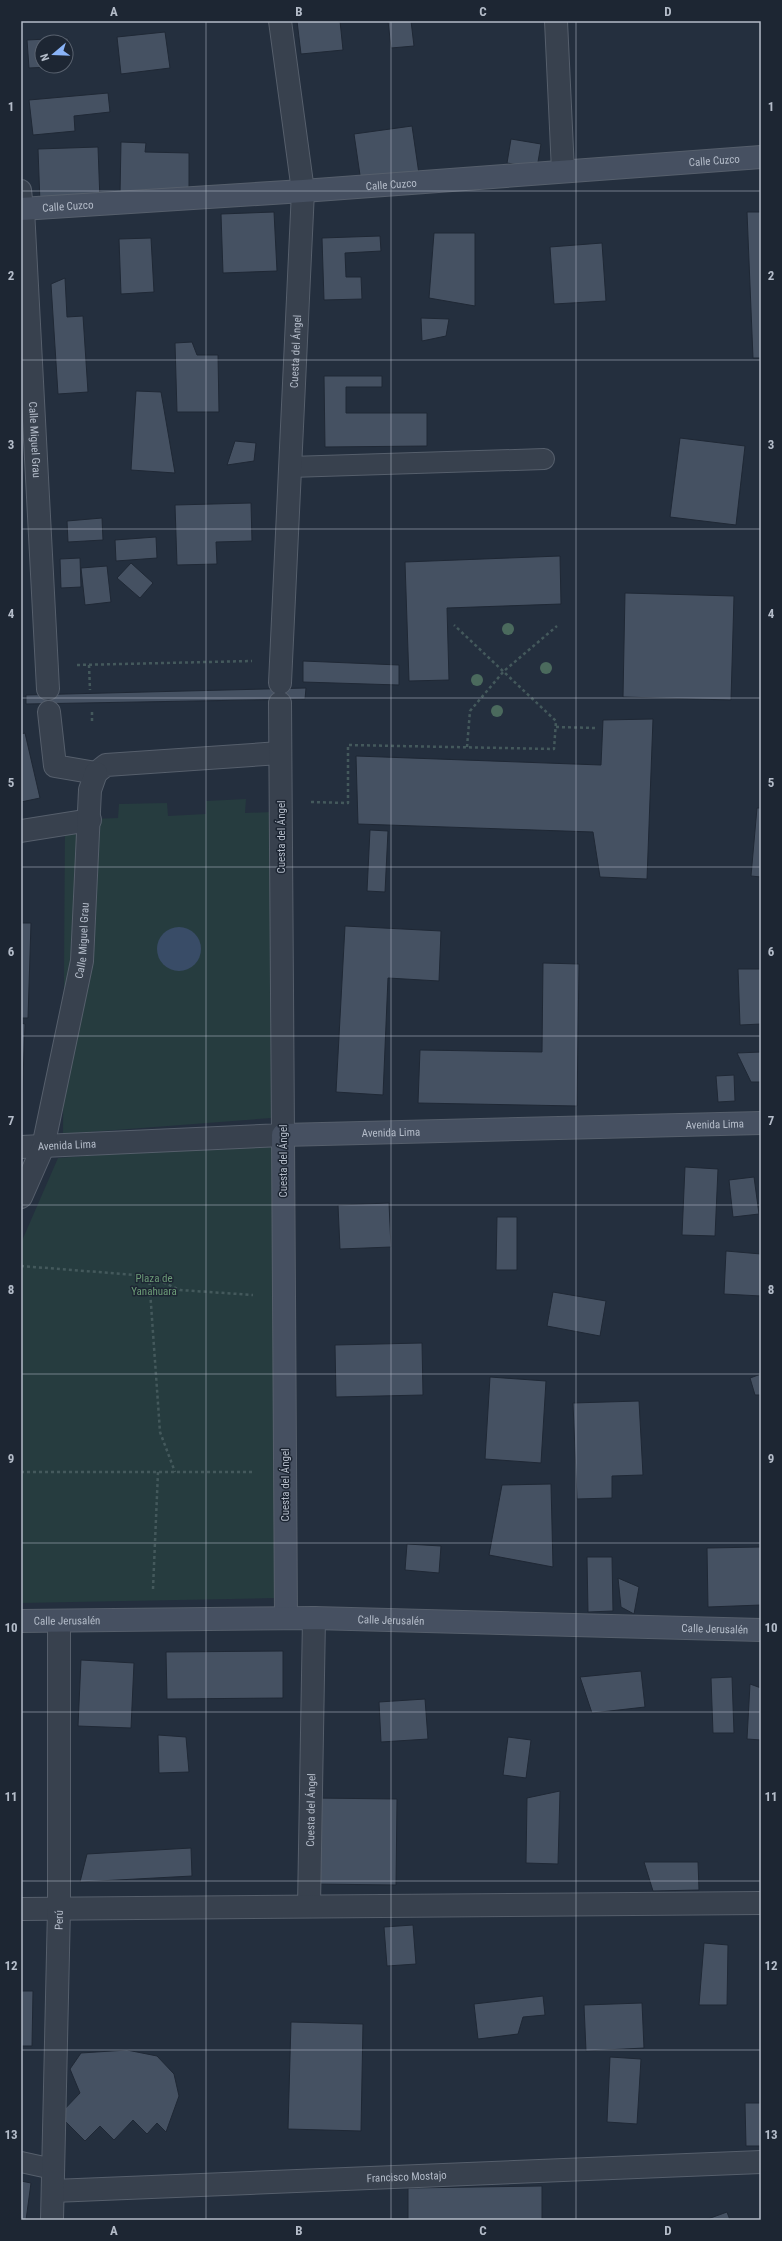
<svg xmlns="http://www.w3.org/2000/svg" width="782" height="2241" font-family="'Roboto Condensed',sans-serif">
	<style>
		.green { fill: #263c3f }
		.water { fill: #394c67 }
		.building { fill: #455162; stroke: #1f2835; fill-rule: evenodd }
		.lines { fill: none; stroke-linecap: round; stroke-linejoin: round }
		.lane-casing { stroke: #565f6c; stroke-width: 22 }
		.street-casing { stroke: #565f6c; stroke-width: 24 }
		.secondary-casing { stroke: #565f6c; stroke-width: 24 }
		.path { stroke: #44595c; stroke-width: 2.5; stroke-dasharray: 3 3; stroke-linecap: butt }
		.lane { stroke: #38414e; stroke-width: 20 }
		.street { stroke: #38414e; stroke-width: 22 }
		.secondary { stroke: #465061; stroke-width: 22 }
		.tree { fill: #4b6a5d }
		.grid { fill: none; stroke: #b4bcc9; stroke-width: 1; stroke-opacity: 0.55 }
		.labels { text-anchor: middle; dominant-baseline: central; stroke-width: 3; stroke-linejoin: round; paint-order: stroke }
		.street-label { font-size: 11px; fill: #b4bcc9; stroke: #1d2633 }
		.park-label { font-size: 11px; fill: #6b9a76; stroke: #1d2633 }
		.neatline { fill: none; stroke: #b4bcc9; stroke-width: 1.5 }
		.grid-label { font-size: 13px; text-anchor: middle; font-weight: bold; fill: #b4bcc9 }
	</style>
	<rect width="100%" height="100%" fill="#242f3e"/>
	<path class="green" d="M246,799L245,813L273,812L285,1117L63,1134L65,820L118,818L119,804L167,803L168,816L206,814V801Z
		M291,1141L276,1598L21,1603V1243L58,1158Z"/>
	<path class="water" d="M157 949a22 22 0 1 1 44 0a22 22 0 1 1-44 0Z"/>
	<path class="building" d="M297,21H340L343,50L301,54Z
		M388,21H411L414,46L391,48Z
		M165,32L170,68L121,74L117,37Z
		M68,38L70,66L29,68L27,40ZM42,42H66V66H42Z
		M108,93L110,112L74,116L75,131L33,135L29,100Z
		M412,126L419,174L361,182L354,134Z
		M511,139L541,144L537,168L507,163Z
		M121,142L146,143L145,152L189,153V195L120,194Z
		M98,147L100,201L40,203L38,149Z
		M274,212L277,271L223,273L221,214Z
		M747,212H761V358H753Z
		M434,233H475V306L429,298Z
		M380,236L381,251L345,253L346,277H361L362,299L324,300L322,238Z
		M151,238L154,292L121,294L119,239Z
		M602,243L606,301L554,304L550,247Z
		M65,278L67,317L83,316L88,392L58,394L51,284Z
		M421,318L449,319L446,336L422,341Z
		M192,342L197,355H218L219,412H177L175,343Z
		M324,376H382V387H346V413H427V446L325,447Z
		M136,391L161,392L175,473L131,470Z
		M680,438L745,446L736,525L670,517Z
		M235,441L256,443L254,461L227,465Z
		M251,503L252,541L216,542L217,564L177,565L175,505Z
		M102,518L103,540L68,542L67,521Z
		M156,537L157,558L116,561L115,540Z
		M560,556L561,604L447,608L449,680L409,681L405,562Z
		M80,558L81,587L61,588L60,559Z
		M131,563L153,583L140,598L117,578Z
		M107,566L111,602L85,605L81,568Z
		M625,593L734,596L731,700L623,697Z
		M303,661L399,665V685L303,682Z
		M306,688L305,699L26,704V695Z
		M653,719L647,879L600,877L593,832L358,824L356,756L601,765L603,720Z
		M25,733L40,798L21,802V734Z
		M757,808H761V877L751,876Z
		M370,830L388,831L385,892L367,891Z
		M21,923H31L28,1018H21Z
		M345,926L441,931L439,981L388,978L383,1095L336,1092Z
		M543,963L579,964L577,1106L418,1103L420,1050L542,1052Z
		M738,969H761V1024L740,1025Z
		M21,1023L25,1024L21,1133Z
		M761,1052V1082H751L737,1053Z
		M734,1075L735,1101L718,1102L716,1076Z
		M685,1167L718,1169L715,1236L682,1235Z
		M754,1177L759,1214L733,1217L729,1180Z
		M389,1203L391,1247L340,1249L338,1205Z
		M497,1217H517V1270H496Z
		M726,1251L761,1254V1296L724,1294Z
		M553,1292L606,1301L600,1336L547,1326Z
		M422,1343L423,1395L336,1397L335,1345Z
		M761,1374V1395H755L750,1378Z
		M490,1377L546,1381L541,1463L485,1459Z
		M639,1401L643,1475L612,1476V1498L577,1499L573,1403Z
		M551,1484L553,1567L489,1555L502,1485Z
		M407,1544L441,1546L439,1573L405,1570Z
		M761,1547V1605L708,1607L707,1548Z
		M587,1557H612L613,1611L588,1612Z
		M618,1578L639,1587L634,1614L621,1607Z
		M283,1651V1698L167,1699L166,1652Z
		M81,1660L134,1663L131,1728L78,1726Z
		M641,1671L645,1707L592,1713L580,1677Z
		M732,1677L734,1733H713L711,1678Z
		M750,1684L761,1688V1740L747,1739Z
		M425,1699L428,1739L381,1742L379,1702Z
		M158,1735L186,1737L189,1772L159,1773Z
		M508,1737L531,1740L526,1778L503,1775Z
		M560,1791L558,1864L526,1863L527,1798Z
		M314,1798L397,1799L396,1885L313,1884Z
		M191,1848L192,1876L80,1882L87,1854Z
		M644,1862H698L699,1890L653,1891Z
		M413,1925L416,1964L387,1966L384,1927Z
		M704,1943L728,1945L727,2005H699Z
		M21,1991H33L32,2046H21Z
		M543,1996L545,2015L523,2017L518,2034L478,2039L474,2004Z
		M642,2003L644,2048L586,2051L584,2005Z
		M291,2022L363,2024L361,2131L288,2129Z
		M127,2050L157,2056L174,2074L179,2096L166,2132L157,2123L147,2134L133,2120L114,2140L100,2126L85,2141L59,2115L80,2093L70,2069L81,2053Z
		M610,2057L641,2059L637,2124L607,2122Z
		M745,2103H761V2146H746Z
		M21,2181L31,2183L26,2220H21Z
		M542,2186V2220H408V2188Z
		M727,2212L730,2220H705Z"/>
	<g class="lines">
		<g class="lane-casing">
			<path id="lane" d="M21,190L23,209
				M290,467L544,459
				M21,2162L53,2169"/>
		</g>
		<g class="street-casing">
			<g id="street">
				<path d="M556,21L563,171"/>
				<path id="s1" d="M23,209L48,689"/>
				<path id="s2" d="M280,683L303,191L280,21"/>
				<path d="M49,712L55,766L96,773"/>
				<path d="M96,773L106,765L280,753"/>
				<path d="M21,831L90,820"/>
				<path id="s3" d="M21,1147L283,1135L280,703"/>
				<path id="s4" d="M21,1197L43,1147L82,961L90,790L96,773"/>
				<path id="s5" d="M309,1906L314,1618"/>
				<path d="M21,1909L761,1903"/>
				<path id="s6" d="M53,2191L761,2162"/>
				<path id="s7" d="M52,2220L59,1908V1621"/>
			</g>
		</g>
		<g class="secondary-casing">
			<g id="secondary">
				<path id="s8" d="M21,209L303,191L761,157"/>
				<path id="s9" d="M286,1618L283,1135L761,1123"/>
				<path id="s10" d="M21,1621L314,1618L761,1630"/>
			</g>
		</g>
		<path class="path" d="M77,665L252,661
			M89,665L90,690
			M92,712V724
			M556,727L596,728
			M467,747L470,711L504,671L557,626
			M311,802L348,803V745L554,749L556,721L454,625
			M21,1266L149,1276L180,1290L253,1295
			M149,1276L160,1432L175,1472
			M21,1472H254
			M153,1589L158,1472"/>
		<use href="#lane" class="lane"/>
		<use href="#street" class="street"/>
		<use href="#secondary" class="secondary"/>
	</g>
	<g class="tree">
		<circle cx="508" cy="629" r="6"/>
		<circle cx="546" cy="668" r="6"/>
		<circle cx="477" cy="680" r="6"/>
		<circle cx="497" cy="711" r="6"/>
	</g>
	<path class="grid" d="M206,21V2220M391,21V2220M576,21V2220M21,191H761M21,360H761M21,529H761M21,698H761M21,867H761M21,1036H761M21,1205H761M21,1374H761M21,1543H761M21,1712H761M21,1881H761M21,2050H761"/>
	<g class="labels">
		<g class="street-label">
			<text stroke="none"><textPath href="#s8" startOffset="695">Calle Cuzco</textPath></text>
			<text stroke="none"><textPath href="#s8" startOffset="371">Calle Cuzco</textPath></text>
			<text stroke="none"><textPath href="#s8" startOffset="47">Calle Cuzco</textPath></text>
			<text stroke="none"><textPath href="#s2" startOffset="332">Cuesta del Ángel</textPath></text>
			<text stroke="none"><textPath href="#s1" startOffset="231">Calle Miguel Grau</textPath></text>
			<text transform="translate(281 837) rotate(-90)">Cuesta del Ángel</text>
			<text stroke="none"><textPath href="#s4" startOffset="265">Calle Miguel Grau</textPath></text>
			<text stroke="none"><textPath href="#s9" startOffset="915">Avenida Lima</textPath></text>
			<text stroke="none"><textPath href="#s9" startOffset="591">Avenida Lima</textPath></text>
			<text stroke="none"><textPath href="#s3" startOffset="46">Avenida Lima</textPath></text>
			<text transform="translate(283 1161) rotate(-90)">Cuesta del Ángel</text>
			<text transform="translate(285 1485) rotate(-90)">Cuesta del Ángel</text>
			<text stroke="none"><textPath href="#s10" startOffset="46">Calle Jerusalén</textPath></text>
			<text stroke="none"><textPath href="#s10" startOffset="370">Calle Jerusalén</textPath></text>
			<text stroke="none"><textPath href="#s10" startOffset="694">Calle Jerusalén</textPath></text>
			<text stroke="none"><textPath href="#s5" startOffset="96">Cuesta del Ángel</textPath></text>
			<text stroke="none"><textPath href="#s7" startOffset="300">Perú</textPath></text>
			<text stroke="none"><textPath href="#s6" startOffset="354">Francisco Mostajo</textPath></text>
		</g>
		<g class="park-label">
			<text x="154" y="1278">Plaza de<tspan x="154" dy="13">Yanahuara</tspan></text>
		</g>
	</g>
	<rect width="782" height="2241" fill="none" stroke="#1d2633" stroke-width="44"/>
	<g transform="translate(54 54) rotate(251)"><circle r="19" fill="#1d2633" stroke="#59626f"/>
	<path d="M0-3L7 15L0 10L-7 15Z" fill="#8ab4f8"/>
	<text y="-6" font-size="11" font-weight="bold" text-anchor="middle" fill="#b4bcc9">N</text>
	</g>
	<rect x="22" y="22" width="738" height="2197" class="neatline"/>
	<g class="grid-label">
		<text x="114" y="16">A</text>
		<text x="299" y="16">B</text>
		<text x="483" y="16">C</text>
		<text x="668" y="16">D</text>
		<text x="11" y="111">1</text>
		<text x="771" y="111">1</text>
		<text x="11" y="280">2</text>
		<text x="771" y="280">2</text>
		<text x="11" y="449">3</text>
		<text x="771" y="449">3</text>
		<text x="11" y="618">4</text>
		<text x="771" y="618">4</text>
		<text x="11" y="787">5</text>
		<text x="771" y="787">5</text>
		<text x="11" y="956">6</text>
		<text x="771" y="956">6</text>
		<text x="11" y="1125">7</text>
		<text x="771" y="1125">7</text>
		<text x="11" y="1294">8</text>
		<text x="771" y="1294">8</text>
		<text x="11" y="1463">9</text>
		<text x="771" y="1463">9</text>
		<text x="11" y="1632">10</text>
		<text x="771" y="1632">10</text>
		<text x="11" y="1801">11</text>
		<text x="771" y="1801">11</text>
		<text x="11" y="1970">12</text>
		<text x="771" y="1970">12</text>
		<text x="11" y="2139">13</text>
		<text x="771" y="2139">13</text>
		<text x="114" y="2235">A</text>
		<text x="299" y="2235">B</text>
		<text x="483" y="2235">C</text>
		<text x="668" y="2235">D</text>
	</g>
</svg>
